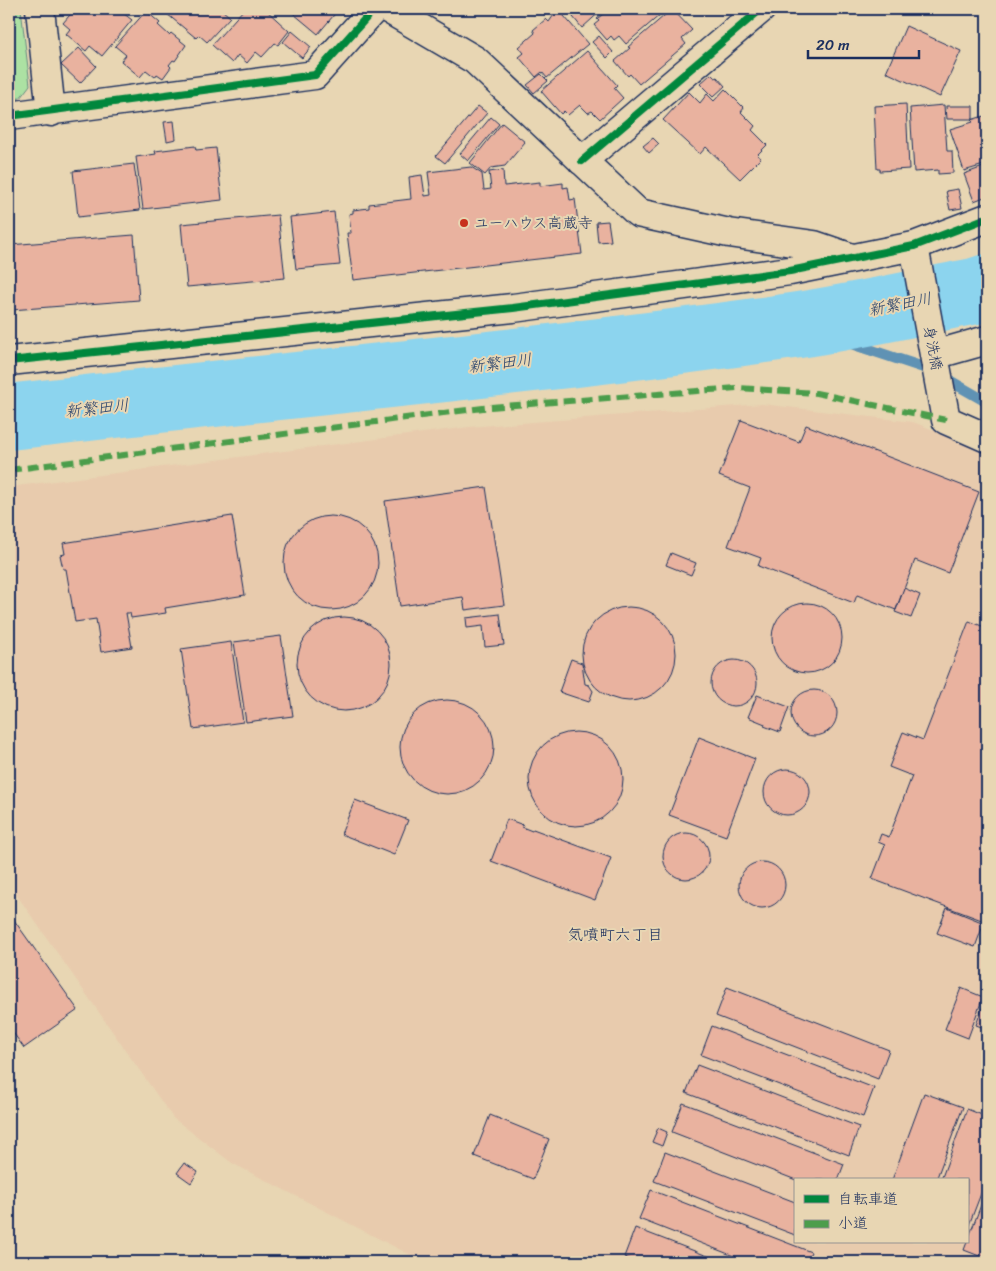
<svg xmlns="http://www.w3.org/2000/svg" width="996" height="1271" font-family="Sriracha,'Klee One',sans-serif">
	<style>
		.built { fill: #e8cbad; fill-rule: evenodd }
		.green { fill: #ace1a3; stroke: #648880 }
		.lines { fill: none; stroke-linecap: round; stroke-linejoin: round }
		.stream { stroke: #5f92b4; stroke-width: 11 }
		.river { stroke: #8cd4ee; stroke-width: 66 }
		.building { fill: #e9b29f; stroke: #1b2f5e }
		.minor-casing { stroke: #1b2f5e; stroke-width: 31 }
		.minor { stroke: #e8d6b3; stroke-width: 28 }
		.quiet { stroke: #4c9d4c; stroke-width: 6; stroke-dasharray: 12 6; stroke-linecap: butt }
		.cycleway-casing { stroke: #e8d6b3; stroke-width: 11 }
		.cycleway { stroke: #00873e; stroke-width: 8 }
		.poi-dot { fill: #c8321e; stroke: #e8d6b3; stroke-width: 2 }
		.labels { text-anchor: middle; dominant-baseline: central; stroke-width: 4; stroke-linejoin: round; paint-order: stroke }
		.poi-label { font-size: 15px; fill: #1b2f5e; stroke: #e8d6b3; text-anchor: start }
		.street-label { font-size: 15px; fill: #1b2f5e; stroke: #e8d6b3 }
		.water-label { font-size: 16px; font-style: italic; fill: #26406c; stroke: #e8d6b3 }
		.neighbourhood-label { font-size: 16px; fill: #1b2f5e; stroke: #e8d6b3 }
	</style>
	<rect width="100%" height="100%" fill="#e8d6b3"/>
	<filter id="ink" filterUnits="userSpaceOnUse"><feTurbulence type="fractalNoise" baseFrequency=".02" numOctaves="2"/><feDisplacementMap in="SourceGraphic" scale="10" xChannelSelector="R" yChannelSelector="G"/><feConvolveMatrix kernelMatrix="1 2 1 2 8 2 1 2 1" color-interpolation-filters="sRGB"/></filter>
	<g filter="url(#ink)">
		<path class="built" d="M762,404L913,422L987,451V1262H424L232,1163L173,1118L9,884V487L469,427ZM795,1180H967V1242H795Z"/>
		<path class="green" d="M9,9H21L30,85L20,98L9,99Z"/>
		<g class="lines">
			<path class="stream" d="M795,325L931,370L987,402"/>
			<path class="river" d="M9,417C270,386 532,363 792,326C853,317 914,303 975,291L987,287"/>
		</g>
		<path class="building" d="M75,9H118L132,20L102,56L90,46L86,51L66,34L70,29L63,23Z
			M161,9H221L230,17L207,42L199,35L196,38Z
			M244,9H265L289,31L278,45L275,43L262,57L256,52L247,63L238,55L232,63L212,45Z
			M288,9H339L318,34Z
			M558,9L588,44L547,78L542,72L536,77L519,57L524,53L519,47L535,33L533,30L546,19L549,22Z
			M573,9H603L582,28L569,12Z
			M609,9H667L626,44L619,36L614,40L611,36L607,40L594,25L599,21L597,19Z
			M672,9L692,30L682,39L686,44L639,84L630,74L628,76L615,61L630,48L628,47Z
			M146,11L160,23L158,25L169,35L171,33L186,45L175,61L173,60L169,65L171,67L163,78L157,74L155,77L146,70L140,77L121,61L126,55L115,46Z
			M906,26L961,51L940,97L886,72Z
			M292,31L311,47L302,58L283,42Z
			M599,36L613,52L607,58L592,42Z
			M79,48L96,66L80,83L61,65Z
			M587,51L617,85L614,88L623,98L600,119L592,111L588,113L580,105L568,115L564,111L561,114L541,91Z
			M541,74L548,81L534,93L527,85Z
			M711,74L715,78L717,77L725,86L713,97L700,84Z
			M725,89L744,108L741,112L755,126L752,130L767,145L757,155L761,158L740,179L706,147L700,154L663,120L689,92L700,103L707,94L714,101Z
			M906,104L909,169L880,171V169H877L874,106Z
			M944,105L947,151H952L953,173L938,174V170L914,172L910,108Z
			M478,106L487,113L445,163L436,156Z
			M946,106H973V119H947Z
			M987,115V164L964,171L950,129L973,122L971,120Z
			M491,117L499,124L468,161L460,154Z
			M174,121L176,139L167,141L164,122Z
			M502,123L525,142L505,166L491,168L485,175L470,163Z
			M653,138L659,144L649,153L643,146Z
			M195,146L196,150L216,148L222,200L143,209L136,157L156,154L155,151Z
			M134,164L140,210L78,217L73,171Z
			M986,166L987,196L974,201L964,174Z
			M471,167L482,174L484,190L491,189L489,172L503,170L504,186L540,182V186L563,183V188L568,187L570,200L575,199L582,254L353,280L347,233H351L349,214L353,213V210L369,208V204L411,199L409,177L422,175L425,196L431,195L428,172Z
			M958,189L962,208L950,210L946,191Z
			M334,212L340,265L296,269L290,217Z
			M278,215L285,278L187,287L181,224Z
			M608,221L611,241L598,242L596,222Z
			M134,235L139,300L11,310L9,276V245Z
			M741,420L799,442L806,425L979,492L948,573L915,560L896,610L857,595L854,603L758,566L761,558L728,546L750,488L719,476Z
			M486,487L504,605L465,610L463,597L400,606L385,501Z
			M232,516L245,595L165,608L166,613L131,618L130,613H126L132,647L101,652L96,619L75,622L66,569H63L60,555L65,554L63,543Z
			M284 563a47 47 0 1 1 94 0a47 47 0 1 1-94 0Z
			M671,553L696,563L691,575L666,565Z
			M904,588L920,595L911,618L895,612Z
			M772 638a35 35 0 1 1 70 0a35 35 0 1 1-70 0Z
			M582 654a47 47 0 1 1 94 0a47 47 0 1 1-94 0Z
			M500,614L504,645L485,647L483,626L467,628L466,618Z
			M297 664a47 47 0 1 1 94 0a47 47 0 1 1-94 0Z
			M969,621L987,628V922L872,879L885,845L878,842L881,834L889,837L912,776L889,767L903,732L923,740Z
			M281,636L293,716L246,722L234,642Z
			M231,642L243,722L193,729L181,649Z
			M571,659L582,663L585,684L589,685L593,691L589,702L559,692Z
			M711 683a23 23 0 1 1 46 0a23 23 0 1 1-46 0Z
			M791 713a23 23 0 1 1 46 0a23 23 0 1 1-46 0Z
			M757,695L789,707L780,732L764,726L765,724L748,717Z
			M400 747a47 47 0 1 1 94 0a47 47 0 1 1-94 0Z
			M529 779a47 47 0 1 1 94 0a47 47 0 1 1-94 0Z
			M699,737L755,759L726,836L669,815Z
			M764 792a23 23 0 1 1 46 0a23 23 0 1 1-46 0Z
			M355,800L408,820L394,855L341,834Z
			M507,819L523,825L522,827L532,831L533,829L611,858L595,900L491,861Z
			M663 856a23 23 0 1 1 46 0a23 23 0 1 1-46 0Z
			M739 885a23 23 0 1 1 46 0a23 23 0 1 1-46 0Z
			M947,908L984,923L975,947L937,933Z
			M9,913L78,1010L24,1048L9,1027Z
			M727,987L889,1050L878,1079L716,1016Z
			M961,988L983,997L968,1038L945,1029Z
			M984,1003L987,1004V1029L976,1025Z
			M712,1026L874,1088L863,1117L701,1055Z
			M697,1065L859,1127L849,1155L686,1093Z
			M924,1093L963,1107L936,1180H892Z
			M683,1103L844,1164L838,1180H796L672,1132Z
			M967,1109L987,1117V1178L967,1230V1180H941Z
			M490,1115L549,1139L533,1179L474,1156Z
			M658,1128L667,1132L662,1146L652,1142Z
			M665,1152L795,1202V1235L654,1181Z
			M184,1163L198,1172L191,1183L177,1173Z
			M987,1189V1259L964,1250Z
			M651,1190L811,1252L806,1262H749L639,1219Z
			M635,1228L723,1262H638L624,1257Z"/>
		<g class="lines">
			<g class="minor-casing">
				<path id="minor" d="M40,9L51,112
					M388,9L475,60L638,213L729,233L814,245L852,258
					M9,116L315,75L374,9
					M582,161L761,9
					M914,246L946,420L987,438
					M934,355L987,340
					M9,361L513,308L790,271L914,246L987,218"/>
			</g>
			<use href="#minor" class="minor"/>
			<path class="quiet" d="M9,470L490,407L737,388L816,393L946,420"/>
			<g class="cycleway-casing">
				<path id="cycleway" d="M9,116L315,75L374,9
					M582,161L761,9
					M9,361L513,308L790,271L914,246L987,218"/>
			</g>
			<use href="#cycleway" class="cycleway"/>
		</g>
	</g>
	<circle class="poi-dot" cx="464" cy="223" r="5"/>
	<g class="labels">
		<g class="poi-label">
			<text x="474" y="223">ユーハウス高蔵寺</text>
		</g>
		<g class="street-label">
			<text transform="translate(933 348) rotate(79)">身洗橋</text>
		</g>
		<g class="water-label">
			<text transform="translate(900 304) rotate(-11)">新繁田川</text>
			<text transform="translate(500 363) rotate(-7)">新繁田川</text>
			<text transform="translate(97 408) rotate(-6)">新繁田川</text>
		</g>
		<g class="neighbourhood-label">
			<text x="615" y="934">気噴町六丁目</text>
		</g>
	</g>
	<rect width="996" height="1271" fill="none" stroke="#e8d6b3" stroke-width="30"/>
	<rect x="15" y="15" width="966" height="1241" fill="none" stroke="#1b2f5e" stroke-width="2" filter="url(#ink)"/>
	<rect x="794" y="1178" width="175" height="65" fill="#e8d6b3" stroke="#969391"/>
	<rect x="804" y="1195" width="25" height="8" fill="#00873e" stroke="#969391"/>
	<text x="838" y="1204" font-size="15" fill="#1b2f5e">自転車道</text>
	<rect x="804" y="1220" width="25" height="8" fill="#4c9d4c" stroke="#969391"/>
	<text x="838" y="1228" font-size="15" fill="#1b2f5e">小道</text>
	<path d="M808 50v8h111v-8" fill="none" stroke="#1b2f5e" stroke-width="2.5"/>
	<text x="816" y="50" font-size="15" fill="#1b2f5e" stroke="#e8d6b3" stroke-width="4" paint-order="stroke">20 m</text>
</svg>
